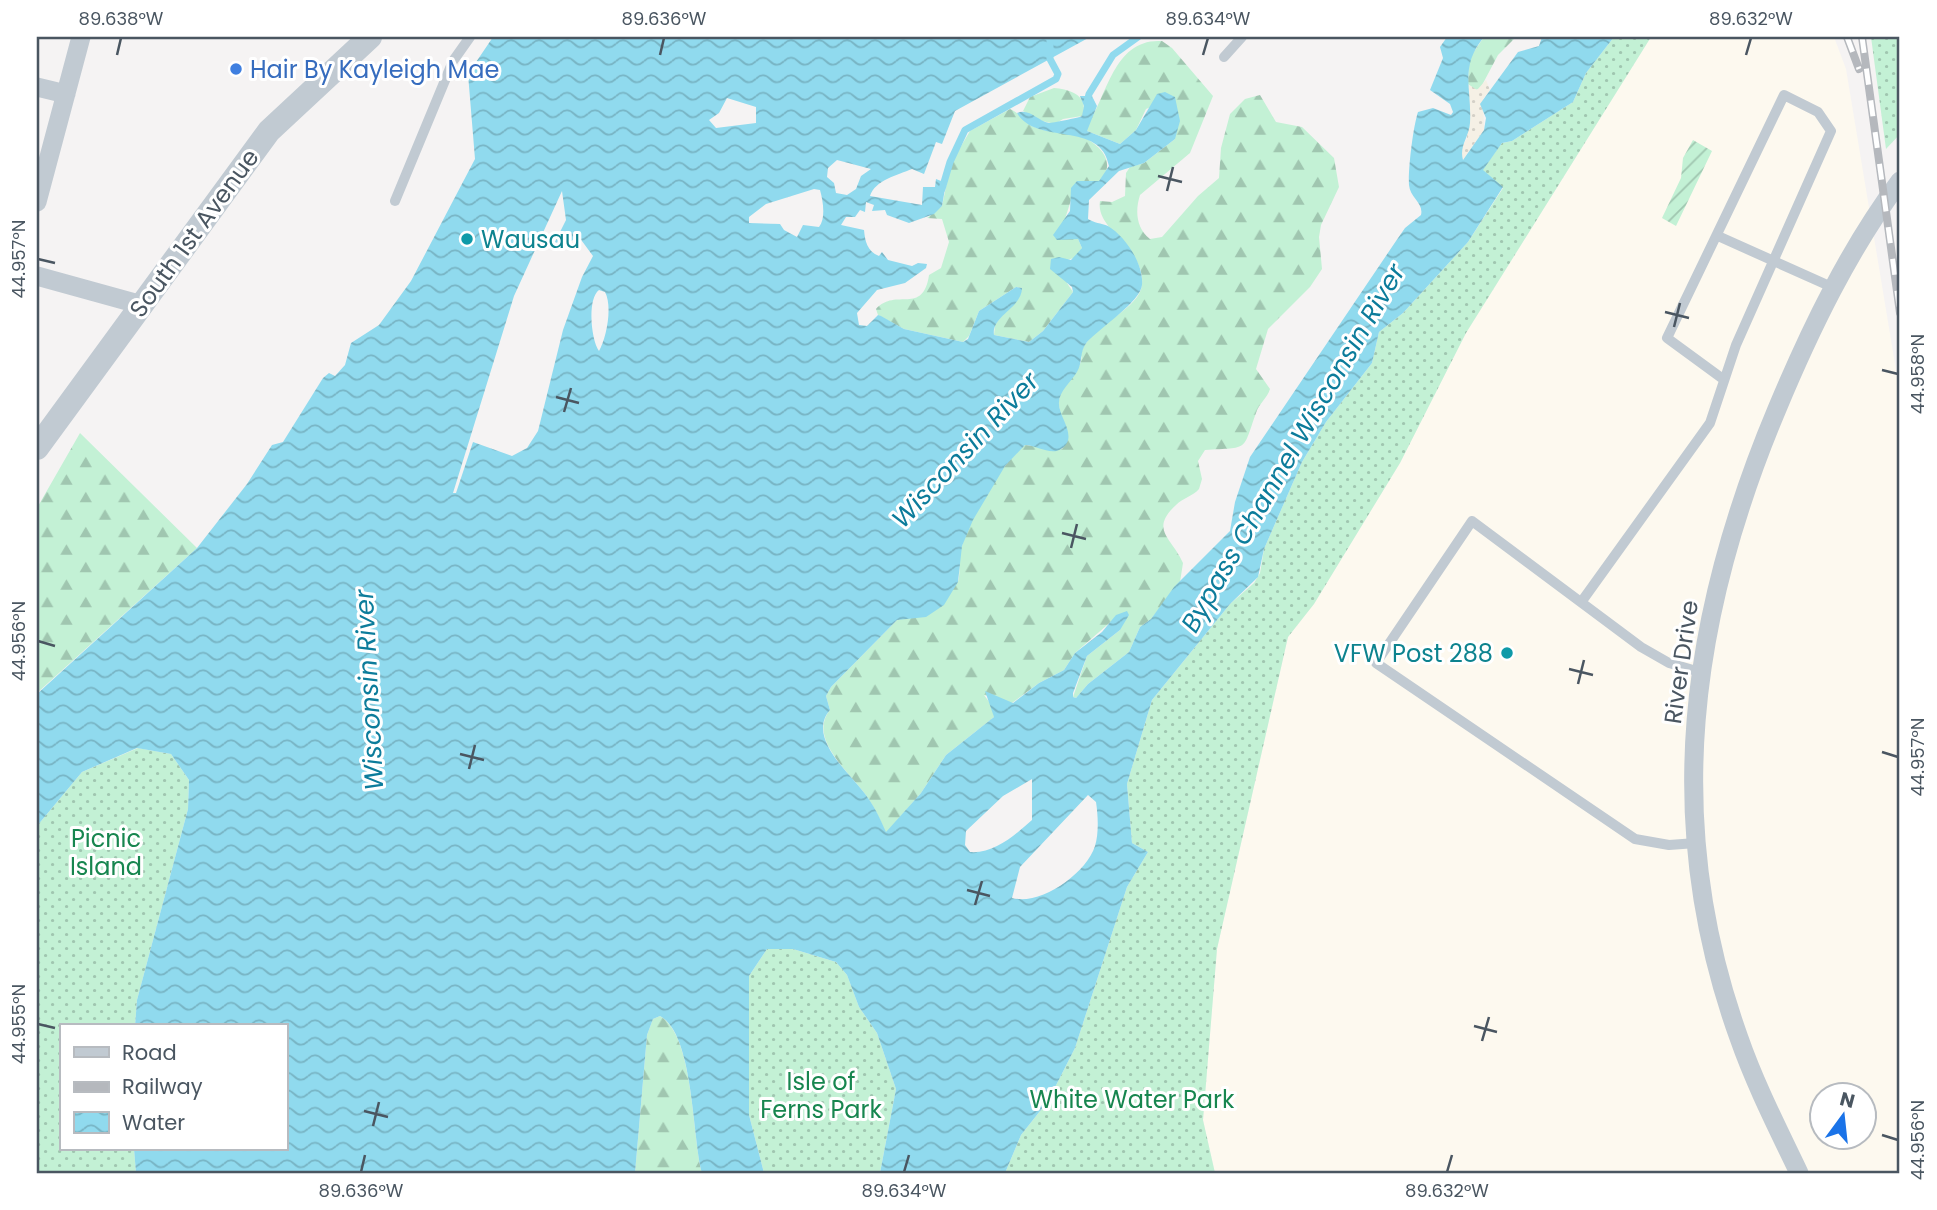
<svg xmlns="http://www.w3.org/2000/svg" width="1937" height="1210" font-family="Poppins,sans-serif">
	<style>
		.commercial { fill: #fdf9ef; fill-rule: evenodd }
		.grass { fill: url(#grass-dots) }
		.forest { fill: url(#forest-firs) }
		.sand { fill: url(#sand-dots) }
		.garden { fill: url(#garden-furrows) }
		.water { fill: url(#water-waves); fill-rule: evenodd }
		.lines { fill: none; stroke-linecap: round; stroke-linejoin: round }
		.stream { stroke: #90daee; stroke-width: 7 }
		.service { stroke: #c1cad2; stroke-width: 10 }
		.minor { stroke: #c1cad2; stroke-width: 19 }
		.tertiary { stroke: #c1cad2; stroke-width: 24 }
		.rail-casing { stroke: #b5b8bd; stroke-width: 8 }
		.rail { stroke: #fff; stroke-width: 5; stroke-dasharray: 16; stroke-linecap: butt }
		.ticks { fill: none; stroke: #4a5661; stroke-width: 2.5 }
		.shop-dot { fill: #3f7fe0; stroke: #fff; stroke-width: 2.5 }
		.culture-dot { fill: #0f9aa8; stroke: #fff; stroke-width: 2.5 }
		.labels { text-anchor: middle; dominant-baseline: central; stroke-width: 6; stroke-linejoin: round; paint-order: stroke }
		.shop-label { font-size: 24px; fill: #366cbe; stroke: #fff; text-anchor: start }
		.street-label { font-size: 24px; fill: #4a5661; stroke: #fff }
		.culture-label { font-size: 24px; fill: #0d838f; stroke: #fff; text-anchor: start }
		.park-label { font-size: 24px; fill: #17864f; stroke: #fff }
		.water-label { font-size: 26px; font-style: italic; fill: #0c7c9b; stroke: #fff }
		.neatline { fill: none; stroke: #4a5661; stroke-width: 2.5 }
		.ticks-label { font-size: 18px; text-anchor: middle; fill: #4a5661 }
	</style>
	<defs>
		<pattern id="grass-dots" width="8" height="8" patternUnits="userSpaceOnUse" patternTransform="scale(1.75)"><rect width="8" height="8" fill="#c3f1d5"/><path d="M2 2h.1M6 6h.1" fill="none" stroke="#a0c6b0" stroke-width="1.8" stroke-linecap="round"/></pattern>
		<pattern id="forest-firs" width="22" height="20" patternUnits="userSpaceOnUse" patternTransform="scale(1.75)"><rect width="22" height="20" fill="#c3f1d5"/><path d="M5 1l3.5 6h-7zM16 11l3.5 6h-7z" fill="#a0c6b0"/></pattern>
		<pattern id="sand-dots" width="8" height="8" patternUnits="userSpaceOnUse" patternTransform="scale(1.75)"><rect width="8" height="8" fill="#f5f0e5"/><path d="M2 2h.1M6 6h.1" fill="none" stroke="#d4d0c7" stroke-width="1.8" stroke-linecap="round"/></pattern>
		<pattern id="garden-furrows" width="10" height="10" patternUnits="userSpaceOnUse" patternTransform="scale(1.75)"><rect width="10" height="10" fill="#c3f1d5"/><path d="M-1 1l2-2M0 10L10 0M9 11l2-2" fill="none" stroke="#a0c6b0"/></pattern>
		<pattern id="water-waves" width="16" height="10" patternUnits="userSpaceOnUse" patternTransform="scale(1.75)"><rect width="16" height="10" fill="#90daee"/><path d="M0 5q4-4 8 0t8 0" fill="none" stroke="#78b4c4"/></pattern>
	</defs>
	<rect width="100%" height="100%" fill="#f5f3f3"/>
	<path class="commercial" d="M1651,37H1834L1846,69L1900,394V1173H1215L1203,1120L1217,949L1288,637L1314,604L1400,463L1466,333ZM1822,1094H1864V1136H1822Z"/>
	<path class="grass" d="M1614,37H1651L1466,333L1400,463L1314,604L1288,637L1217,949L1203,1120L1215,1173H1005L1021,1135L1048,1101L1075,1048L1127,887L1148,852L1132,843L1127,784L1152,700L1230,604L1254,583L1260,573L1264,549L1302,462L1326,422L1372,363L1379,332L1403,313L1468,242L1503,188L1482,170L1502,143L1512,141L1573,102L1586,73Z
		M1871,37H1900V134L1886,149Z
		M138,748L171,754L189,780L188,809L137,1000L135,1026H61V1149H134L136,1173H37V826L82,772Z
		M767,949H793L836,962L847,975L859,1007L877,1033L896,1089L880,1173H764L749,1115V976Z"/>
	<path class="forest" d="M1484,37H1516L1498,55L1480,89L1473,90L1468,84L1469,59Z
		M1162,41L1172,48L1213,96L1190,153L1140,195C1135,211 1136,228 1150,239L1162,237L1198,196L1219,178L1221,148L1230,114L1245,99L1260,95L1276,122L1302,127L1334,158L1339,187L1321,225L1319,237L1322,269L1310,287L1268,329L1256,369L1270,389C1267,399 1259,403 1256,413C1242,452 1250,447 1205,450L1198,461L1202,479L1199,489C1193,496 1183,498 1176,505C1149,530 1172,538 1183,563L1180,582L1151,619L1140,627L1129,652L1088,684L1076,698L1073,697L1087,656L1120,630L1114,619L1075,653L1064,670L1039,683L1012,703L984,695L993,707L994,717L946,755L921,793L886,833C880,819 874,806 865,794C850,773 807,738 830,710L826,696L831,687L897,620L904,617L915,618L958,582C961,571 958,560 961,549C971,514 997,469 1025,445L1062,449C1076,430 1059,422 1059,404C1058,388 1077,376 1081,361C1083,352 1079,360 1082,351C1091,325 1141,309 1142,284C1145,248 1095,230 1100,201L1112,202L1125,196L1126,173L1130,167L1144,163L1175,139V97L1146,109L1136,130L1120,144L1087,131V126C1108,94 1114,38 1162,41Z
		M1054,88C1070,89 1090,96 1082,116L1063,119L1055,124L1042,121L1023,111L1030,97Z
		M1010,109C1020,113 1025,124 1037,128C1049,133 1063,131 1075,134C1096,140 1120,162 1099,181H1077L1059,238L1078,239L1082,248L1077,257L1067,260V283L1073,292L1043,331L1029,342L994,335L995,325L1022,288L1016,287L979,311L969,336L963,342L904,329L878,315L876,309C896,287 923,316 929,275L941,268L949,242L942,219L927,218L942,206L951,163L970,131Z
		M80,433L197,548L37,693V508Z
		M660,1016C694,1035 692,1137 702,1173H635L647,1035L653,1019Z"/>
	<path class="sand" d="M1486,80L1490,90L1483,99L1484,130L1462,161L1460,151L1467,138L1468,84L1477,90Z"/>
	<path class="garden" d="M1693,140L1712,151L1676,226L1662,218L1681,178L1683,158Z"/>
	<path class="water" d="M493,37H1090L955,111L942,144L936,142L924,174L912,169C898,175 875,180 870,196L922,205L923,187H935L936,179L946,183L942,206L934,214L909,223L887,215L885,210L872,211L874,205L866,202L865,212L860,210L855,217H846L841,225L864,230C865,241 867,251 879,256L882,252L888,260L912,266L918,263L927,264L926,268L905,283L877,290L857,313L859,325L867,326L878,315L881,316L904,329L963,342L968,339L979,311L1016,287L1022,288C1022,308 991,316 994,335L1029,342L1043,331L1073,292L1072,287L1050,269L1051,259L1059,257L1071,260L1082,248L1078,239L1057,240L1053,235L1070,211L1071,188L1077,181H1099L1109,166C1101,120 1036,146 1017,113C1030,108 1037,121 1049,123C1052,123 1078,118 1082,116L1084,106L1080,96H1092L1097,106L1087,131L1120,144L1136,130L1157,94L1165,92L1175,97L1180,121L1175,139L1144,163L1119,171L1089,200L1088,219C1094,223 1101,223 1108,226C1125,236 1144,264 1142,285C1141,301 1100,328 1087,342C1079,352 1083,362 1077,372C1071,382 1058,392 1059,404C1059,418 1079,437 1061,449C1051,456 1036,445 1025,445L1005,466L973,520L962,546L958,582L944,605L926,617L897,620L831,687L826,696L830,710C805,739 854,776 868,798C876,809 881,821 886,832L921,793L946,755L994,717L985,691L1013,703L1039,683L1064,670L1075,653L1102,632L1116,615L1127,611L1129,615L1120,630L1087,656L1073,693V697L1076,698L1088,684L1129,652L1140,627L1151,619L1174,587L1230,531L1235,502L1250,457L1396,241L1405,228L1421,215C1424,203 1410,198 1409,185C1408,170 1413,127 1418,112L1433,108L1451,115L1453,112L1450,104L1430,90L1443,58L1440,47L1447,37H1484C1459,67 1472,88 1470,123C1469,137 1459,146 1463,160L1484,130L1486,118L1480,104L1518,52L1539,46L1542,37H1614L1586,73L1573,102L1512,141L1502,143L1483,170L1503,187L1468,242L1403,313L1379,332L1372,363L1326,422L1302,462L1264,549L1258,577L1230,604L1152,700L1127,784L1132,843L1148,852L1127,887L1075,1048L1048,1101L1021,1135L1005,1173H880L896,1089L877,1033L859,1007L847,975L836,962L793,949H767L749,976V1115L764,1173H702C692,1137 694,1034 660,1016L653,1019L647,1035L635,1173H136L134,1149H285V1026H135L137,1000L188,809L189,780L171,754L137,748L82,772L37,826V694L197,548L247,484L272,445L283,442L323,378L329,373L335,376L345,365L351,343L379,325L411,281L475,159L468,74ZM727,98L756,107V123L716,128L709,120L719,113ZM837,160L871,169L861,176L856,189L847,195L836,193L834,183L827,177L828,168ZM814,189L820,190C823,201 826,218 819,227L803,225L797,237L784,230L780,224L749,223V217L766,204ZM562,191L566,220L555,242L563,245L579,237L593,256L582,277L563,330L538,431L527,448L512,456L473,442L456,493H453L514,296ZM599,290L605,292C613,307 606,339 599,351C591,340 587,299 599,290ZM1032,779V820C1015,835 994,854 970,852L965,845L966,831L1003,796ZM1088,795L1096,802C1098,815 1099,833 1095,846C1086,874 1040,906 1012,898L1020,867Z"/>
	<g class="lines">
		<path class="stream" d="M1087,102L1089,94L1113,55L1138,37
			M942,189L950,162L965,130L1056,79L1058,74L1050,59V37"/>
		<path class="service" d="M1224,57L1242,37
			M395,201L453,61L470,37
			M1718,236L1834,288
			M1582,601L1710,423L1736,345L1831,131L1818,112L1784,95L1667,338L1723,379
			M1696,843L1669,845L1635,839L1376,663L1472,521L1641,647L1669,663L1700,672"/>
		<path class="minor" d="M37,87L66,94
			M37,202L81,37
			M37,276L142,305
			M1799,1173C1778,1129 1755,1084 1739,1038C1661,822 1690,616 1777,409C1810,330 1849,249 1900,181"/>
		<path class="tertiary" d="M37,448L269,131L370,37"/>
		<g class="rail-casing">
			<path id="rail" d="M1847,37L1859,69
				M1862,37L1900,313"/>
		</g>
		<use href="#rail" class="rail"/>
	</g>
	<path class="ticks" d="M117,55L121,38M660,55L664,38M1203,55L1208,38M1746,55L1751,38M1158,176L1182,182M1167,191L1173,167M38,259L55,263M1665,312L1689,318M1674,327L1680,303M1882,370L1898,374M556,397L579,403M564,412L571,388M1062,533L1086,539M1071,548L1077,524M38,641L55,646M1569,669L1593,675M1578,684L1584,660M1882,752L1898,757M460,754L484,760M469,769L475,745M967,890L990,896M975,905L982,881M38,1024L55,1028M1474,1026L1497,1032M1482,1041L1489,1017M364,1111L388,1117M373,1126L379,1102M1882,1135L1898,1140M361,1172L365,1155M904,1172L909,1155M1447,1172L1452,1155"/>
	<circle class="shop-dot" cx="236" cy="69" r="7"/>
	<g class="culture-dot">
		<circle cx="467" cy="239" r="7"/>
		<circle cx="1507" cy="653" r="7"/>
	</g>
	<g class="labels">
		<g class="shop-label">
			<text x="250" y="69">Hair By Kayleigh Mae</text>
		</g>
		<g class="street-label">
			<text transform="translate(194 233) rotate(-54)">South 1st Avenue</text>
			<text transform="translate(1681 662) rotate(-82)">River Drive</text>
		</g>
		<g class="culture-label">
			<text x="481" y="239">Wausau</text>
			<text x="1493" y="653" text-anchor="end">VFW Post 288</text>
		</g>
		<g class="park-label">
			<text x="106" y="838">Picnic<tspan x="106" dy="28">Island</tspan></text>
			<text x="821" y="1081">Isle of<tspan x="821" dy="28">Ferns Park</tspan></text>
			<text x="1132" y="1099">White Water Park</text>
		</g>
		<g class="water-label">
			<text transform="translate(1293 448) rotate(-60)">Bypass Channel Wisconsin River</text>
			<text transform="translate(965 450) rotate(-47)">Wisconsin River</text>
			<text transform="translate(369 690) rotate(-93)">Wisconsin River</text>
		</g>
	</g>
	<rect width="1937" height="1210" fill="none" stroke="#ffffff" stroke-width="77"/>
	<rect x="60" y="1024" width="228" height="126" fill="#ffffff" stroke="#b7bbc0" stroke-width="2"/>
	<rect x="74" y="1047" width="35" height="10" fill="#c1cad2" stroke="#b7bbc0" stroke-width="2"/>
	<text x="122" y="1060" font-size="21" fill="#4a5661">Road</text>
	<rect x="74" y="1082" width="35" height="10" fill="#b5b8bd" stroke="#b7bbc0" stroke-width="2"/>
	<text x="122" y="1094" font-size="21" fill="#4a5661">Railway</text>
	<rect x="74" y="1112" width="35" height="21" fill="url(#water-waves)" stroke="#b7bbc0" stroke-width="2"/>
	<text x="122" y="1130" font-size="21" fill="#4a5661">Water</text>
	<g transform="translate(1843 1116) rotate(15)"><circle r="33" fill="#ffffff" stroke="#b7bbc0" stroke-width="2"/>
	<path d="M0-5L12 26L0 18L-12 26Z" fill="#1a73e8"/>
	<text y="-10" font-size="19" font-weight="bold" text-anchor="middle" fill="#4a5661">N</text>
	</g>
	<rect x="38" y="38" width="1860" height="1134" class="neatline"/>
	<g class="ticks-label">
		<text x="121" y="25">89.638°W</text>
		<text x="664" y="25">89.636°W</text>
		<text x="1208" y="25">89.634°W</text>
		<text x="1751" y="25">89.632°W</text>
		<text transform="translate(19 259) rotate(-90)" y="6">44.957°N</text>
		<text transform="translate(1918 374) rotate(-90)" y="6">44.958°N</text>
		<text transform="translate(19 641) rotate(-90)" y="6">44.956°N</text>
		<text transform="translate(1918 757) rotate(-90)" y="6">44.957°N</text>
		<text transform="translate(19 1024) rotate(-90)" y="6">44.955°N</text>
		<text transform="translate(1918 1140) rotate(-90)" y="6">44.956°N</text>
		<text x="361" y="1197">89.636°W</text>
		<text x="904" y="1197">89.634°W</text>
		<text x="1447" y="1197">89.632°W</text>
	</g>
</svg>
